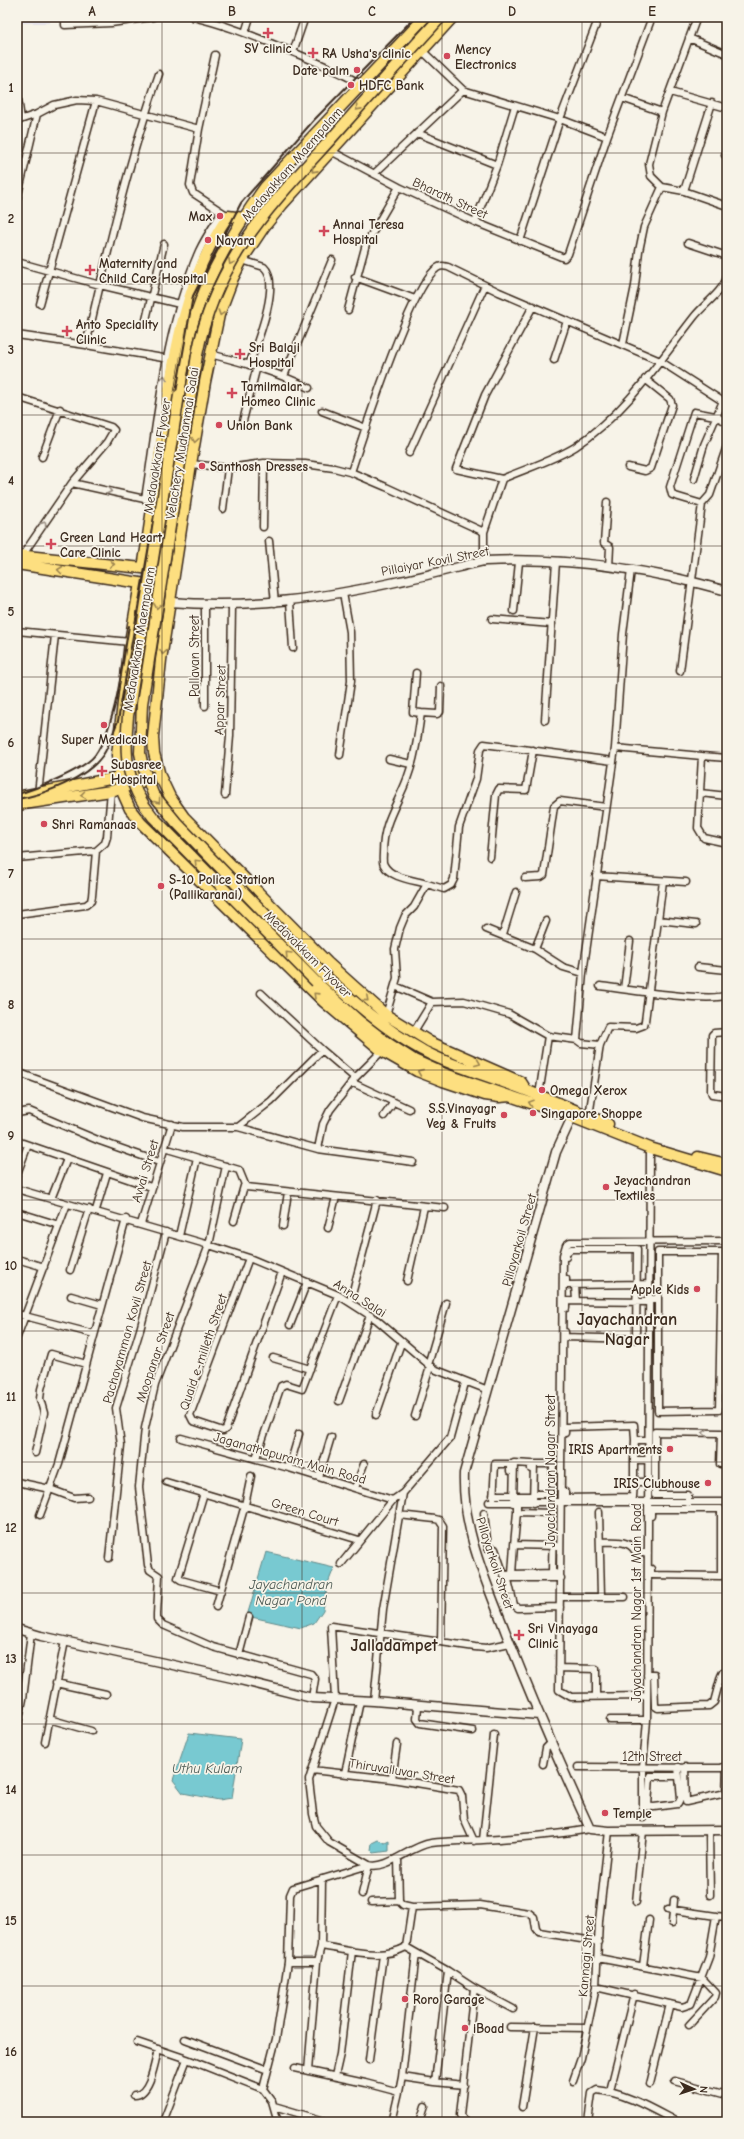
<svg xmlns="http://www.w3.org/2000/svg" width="744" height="2139" font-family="'Comic Neue',sans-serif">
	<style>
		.built { fill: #e3e0e8 }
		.water { fill: #78c9d1; stroke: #608989 }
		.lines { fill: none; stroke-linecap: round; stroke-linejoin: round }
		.minor-casing { stroke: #3b2a1e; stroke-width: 9 }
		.tertiary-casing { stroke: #3b2a1e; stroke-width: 11 }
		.primary-casing { stroke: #3b2a1e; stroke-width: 13 }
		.minor { stroke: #f7f3e8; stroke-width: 6 }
		.tertiary { stroke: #f7f3e8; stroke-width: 8 }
		.primary { stroke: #fddf80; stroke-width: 10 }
		.rail { stroke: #3b2a1e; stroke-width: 2 }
		.primary-bridge-casing { stroke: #3b2a1e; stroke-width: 13; stroke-linecap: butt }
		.primary-bridge { stroke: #fddf80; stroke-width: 10 }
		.oneway { stroke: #9c844f }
		.oneway2 { stroke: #998e83 }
		.grid { fill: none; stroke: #3b2a1e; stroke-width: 1; stroke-opacity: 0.55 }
		.poi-dot { fill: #d1495b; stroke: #f7f3e8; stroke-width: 1.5 }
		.labels { text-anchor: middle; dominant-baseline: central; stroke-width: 3.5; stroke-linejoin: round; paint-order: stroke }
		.poi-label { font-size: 13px; font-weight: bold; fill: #3b2a1e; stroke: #f7f3e8; text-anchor: start }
		.street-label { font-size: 13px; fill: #3b2a1e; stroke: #f7f3e8 }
		.water-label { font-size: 14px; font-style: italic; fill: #4d5a54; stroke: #f7f3e8 }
		.district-label { font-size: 17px; font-weight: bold; fill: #3b2a1e; stroke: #f7f3e8 }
		.neatline { fill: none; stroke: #3b2a1e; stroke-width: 1.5 }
		.grid-label { font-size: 13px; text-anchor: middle; font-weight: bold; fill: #3b2a1e }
	</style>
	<rect width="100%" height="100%" fill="#f7f3e8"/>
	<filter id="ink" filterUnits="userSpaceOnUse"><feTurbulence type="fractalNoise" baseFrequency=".025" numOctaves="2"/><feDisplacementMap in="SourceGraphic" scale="8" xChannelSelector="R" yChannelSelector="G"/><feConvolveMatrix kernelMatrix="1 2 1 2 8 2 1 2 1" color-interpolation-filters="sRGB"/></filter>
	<g filter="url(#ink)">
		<path class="built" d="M17,17H50V23H17Z"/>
		<path class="water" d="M266,1552L334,1568L328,1583L323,1610L314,1623L301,1628L247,1616Z
			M189,1733L241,1739L232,1798L219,1800L183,1793L173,1780Z
			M378,1840L385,1843L389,1841V1851L374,1853L371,1850L372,1843Z"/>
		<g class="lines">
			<g class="minor-casing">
				<path id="minor" d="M65,17V25L111,23L153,17
					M193,17C224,24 253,36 283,48C310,59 336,70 361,84
					M697,17L662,112L649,164L651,176L662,187L684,191L727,206
					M245,33L250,17
					M407,36L463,90L560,119L607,137
					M689,38L727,54
					M293,52L305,17
					M17,92L21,119
					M670,92L727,108
					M622,98L662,112
					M17,121L37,114L54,105L77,100L96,101L199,129L190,185L193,193L225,214
					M199,129L215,55
					M417,133L497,165
					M331,151L399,187L475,222L564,258L568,254L607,137L652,17
					M725,155L727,156
					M375,173L463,90
					M684,191L712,103
					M17,199L37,114
					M475,222L497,165L515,106
					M520,241L560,119L599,17
					M688,243L727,256
					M242,260L264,267C282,283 256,345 249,365
					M17,262L100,285L184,305
					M355,277L415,299
					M40,304L96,101
					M348,310L366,244L399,187
					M145,324L164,244
					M17,335L86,345C107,254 128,162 159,74
					M623,344L635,286L639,251L644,227L662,187
					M86,345L169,359
					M210,354C245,363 277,372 309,388
					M554,360L567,321
					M284,376L332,260
					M17,397L111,427L114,430L107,442L72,483L22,556
					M322,411L366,428
					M243,421L257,366
					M409,453L485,285
					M42,457L60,409
					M191,464L228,468L264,463L305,464L334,468L353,473L386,487L484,532L502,479C525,469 554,460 575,447C624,415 659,362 694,317C704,304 722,293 727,277
					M628,467L645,471L651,468L672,405L670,399L645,379
					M351,472C363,435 411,286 437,268C441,265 444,266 448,267L499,292L660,361L727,404
					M502,479L456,469L485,395L533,306
					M694,479L704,445L723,401
					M72,483L149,500
					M145,499C158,416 165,329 199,251C205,238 214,225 222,212
					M607,502L604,543L610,547L609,567
					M702,504L672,495L670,487L694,412L715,416L727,422
					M223,509L228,468
					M263,527L264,463
					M269,541L275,603
					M484,561V532
					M290,601L293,648
					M205,605V706
					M514,611L519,562
					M492,619L552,624
					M17,631L130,642
					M680,671L702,504L710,495L727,446
					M421,713L437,714L440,712L441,686
					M545,720L556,562
					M615,748L702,756L698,828L704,838L727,843
					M340,755L351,681L350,632L343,593
					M702,756L727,758
					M389,759L411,764
					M700,793L727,796
					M38,794L55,635
					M225,795L230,736L232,606
					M490,857L496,795L499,789L526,790L533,750
					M17,858L96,851L105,843L107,837L111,791
					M596,876L686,882
					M525,878L541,877L544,875L554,806L560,801L606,807
					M427,884L444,889L451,885L454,879L459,827L476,779L480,750L484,744L613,761
					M17,914L86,905L91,901L92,896L96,851
					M658,920L696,924
					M486,929L535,949L563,967L583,973
					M503,934L516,892
					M535,949L546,921
					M698,967L727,970
					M395,986L432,1002L464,1001L509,1014L548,1036L539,1095
					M600,986C622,989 711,1003 727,995
					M624,989L630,941
					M261,993L322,1050
					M386,1015L397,978L395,949L400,928L405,916L414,907L427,884C414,880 390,878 384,865C382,862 383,856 383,853C383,821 397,806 407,779C415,758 418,735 421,713L413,712L416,673
					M727,1032L714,1033L712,1035L711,1091L712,1094L727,1096
					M413,1033L432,1002
					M548,1036L577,1040
					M600,1045L608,1027L636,1028L644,1025L645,1021L663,881
					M17,1072L142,1118L183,1127H238L271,1101L322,1050L355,1078L382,1051
					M351,1082L409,1109
					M17,1113L29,1111L100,1141L159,1162
					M384,1116L394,1102
					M589,1116L600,1045L581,1043L577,1040L583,973L615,748L623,634L631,570
					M238,1127L318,1149L413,1162
					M17,1141L151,1187
					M164,1148L239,1170L246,1187L445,1208
					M318,1149L323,1124L330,1110L355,1078
					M226,1166L209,1245L155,1385L145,1428L139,1487L148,1565L150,1570L159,1576L157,1614V1619L163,1625L213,1647L311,1674L315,1679L312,1698
					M17,1174L28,1145
					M17,1189L209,1245L249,1258L338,1295L377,1320L434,1369L488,1390
					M51,1199L67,1159
					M96,1210L107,1173
					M17,1212L59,1225
					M234,1221L244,1186
					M141,1224L172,1124
					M283,1226L288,1192
					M328,1228L336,1197
					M179,1236L197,1158
					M249,1258L190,1415L193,1421L223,1431L226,1429L282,1272
					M17,1259L44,1267
					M70,1270L89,1209
					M566,1279V1285L648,1284
					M407,1281L424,1207
					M575,1285L576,1301
					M71,1296L102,1305
					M648,1299H658V1252H722L719,1410L658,1411V1299
					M350,1302L377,1200
					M566,1308V1301L648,1302
					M17,1314L94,1334
					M290,1325L307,1282
					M565,1332V1337L636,1339L637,1249H571L566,1253V1257
					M17,1337L67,1204
					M273,1358L310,1369
					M428,1365L446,1303
					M339,1401L370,1315
					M376,1415L401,1343
					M415,1416L430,1367
					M565,1433V1427L634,1425L635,1440
					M181,1438L289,1468L393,1500
					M35,1453L44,1413L40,1399L41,1389L51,1354L86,1364
					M256,1458L281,1386L286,1384L302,1389L338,1295
					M648,1460H634L635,1440H648
					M289,1468L299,1434
					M319,1477L331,1437
					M17,1482L50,1489L74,1498L88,1497
					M166,1482L359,1540
					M634,1482V1460
					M355,1488L364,1464
					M565,1492V1498L633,1497L634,1482H647
					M204,1493L178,1578L181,1580L221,1591
					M533,1494H552
					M493,1495H510
					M513,1496H531
					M489,1502H727
					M493,1502L495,1464H510V1471
					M513,1503L514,1463L531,1464V1469
					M517,1503V1512L553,1513L552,1573
					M533,1503L534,1464H553L552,1503
					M688,1503V1495H655V1432L721,1433L720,1464H727
					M517,1512L514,1545L556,1546
					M599,1512L601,1596
					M484,1513L488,1548L495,1549L504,1575L512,1574
					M40,1515L59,1464L126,1219
					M399,1515L435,1519L439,1520L443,1526L441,1641
					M651,1516V1509H721V1543
					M600,1542C612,1542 629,1539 635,1551L648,1554
					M514,1545L512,1574L555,1573
					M109,1558L121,1445L116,1408L140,1330L166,1232
					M341,1564L393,1500L403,1493
					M651,1569V1575L721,1576V1543H727
					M560,1597H625
					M216,1607L245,1505L251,1476
					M560,1607L518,1608L514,1605L508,1580V1578H561
					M239,1655L249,1617
					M559,1668L596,1669V1696
					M647,1675H654L655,1706L658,1708L709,1706L714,1702L721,1676L723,1672H727
					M56,1683L106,1694
					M647,1696L571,1697L559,1690L563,1255L566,1245L570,1242L727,1241
					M374,1701L383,1609L403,1493L450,1438L465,1383
					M418,1706L417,1719L420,1723L473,1731
					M49,1719L91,1731
					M610,1720H647
					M17,1728L23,1699L31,1633
					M45,1742L65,1641
					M543,1764L546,1748L551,1743
					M578,1767L721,1768L726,1766
					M685,1767L686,1802L726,1793
					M312,1770L392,1779L459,1790L462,1796L464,1819L474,1841
					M345,1773L360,1701
					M392,1779L397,1744
					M726,1795L727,1763
					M643,1806L654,1807L678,1804L681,1798L678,1767
					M648,1806L650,1776H679
					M643,1818V1767L647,1720L650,1148
					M709,1830L710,1895
					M483,1840L494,1735
					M369,1865L329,1842L316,1826L313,1814L309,1780L335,1699L331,1626L475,1647L486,1648L510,1643
					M362,1894L369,1865
					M371,1902L399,1901
					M636,1902L643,1831
					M412,1907L480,1905L529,1913L534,1917L536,1928L539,1932L599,1942
					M668,1909L716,1916
					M672,1923L674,1900
					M321,1946C349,1950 381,1961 406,1947L412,1907L403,1905L399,1901L398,1858
					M406,1947L448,1971L435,2082L402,2077L416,1953
					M598,1958L702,1978L716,1993L715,1997L689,2025
					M288,1962L290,1895L293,1888L369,1865C388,1870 410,1846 431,1843C448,1841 466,1841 483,1840C518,1838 555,1835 590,1829
					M643,1966L649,1920
					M448,1971L474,1988L460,2115L465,2122
					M596,1987L682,2007L691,2004L709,1957L716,1916L727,1917
					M474,1988L513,2009
					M510,2027L587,2028
					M185,2039L268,2070
					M137,2042L187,2059
					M369,2060L383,1955
					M295,2068L365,2083L399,2092L402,2077
					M308,2071L317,1962
					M335,2076L340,2054L352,1951
					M573,2081L581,2058L596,1987L599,1921L609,1831
					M675,2081L727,2095
					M435,2082L464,2085
					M650,2084L670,2004
					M263,2089L276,2039L288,1962H317L321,1946L322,1879
					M610,2091L634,1994
					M134,2095C150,2096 155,2062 158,2049
					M274,2106L328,2122
					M522,2107L535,2027
					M163,2122L187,2059L263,2089L272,2101L278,2122
					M392,2122L399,2092
					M420,2122L425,2106
					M588,2122L592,2093L597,2090C626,2093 652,2109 677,2122"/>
			</g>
			<g class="tertiary-casing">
				<path id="tertiary" d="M170,602C248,609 324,598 400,581C420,577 439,572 459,567C467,565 477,562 485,561C565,557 650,569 727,591
					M572,1117L556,1152L464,1473C462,1530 486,1581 506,1633C532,1699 560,1764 590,1829L609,1831L727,1830
					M17,1629L41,1636L232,1678L312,1698L374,1701L539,1715"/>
			</g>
			<g class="primary-casing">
				<path id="primary" d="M453,17L282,205L264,227L242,260L233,278L219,315L205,382L191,464L161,660L153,737L154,753L160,776L170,797L184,817L328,963L386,1015L430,1042L521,1082L526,1090
					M179,395C184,369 186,341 195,316C210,270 236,227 265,187L425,17
					M17,555L171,571
					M17,564L140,583L169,585
					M143,568C151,520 157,472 164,423C174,352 186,277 228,216L244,218
					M140,583L130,642L117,755L121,789L130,809L141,823L324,1002L382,1051L417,1071L443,1081L485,1095L499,1097L511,1096
					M17,797L120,777L157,764
					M17,805L111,791L156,778
					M323,974C354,1002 385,1030 422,1050C448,1065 478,1072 506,1083C541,1095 574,1110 608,1124
					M316,982L359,1021L389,1044L414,1060L445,1074L572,1117L650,1148L727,1171
					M698,1157L727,1164"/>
			</g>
			<use href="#minor" class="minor"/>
			<use href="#tertiary" class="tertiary"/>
			<use href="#primary" class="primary"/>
			<path class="rail" d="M17,794C34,790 85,769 95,755C117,723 122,664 129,626
				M17,799C44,795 87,778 103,755C110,745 113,731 118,721L193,296L241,203L314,120L415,17"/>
			<g class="primary-bridge-casing">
				<path id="primary-bridge" d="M179,395L128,716C124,758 126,784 153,817L316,982
					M323,974L176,822L153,794L143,767L140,753L142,704L197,355C215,261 269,207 331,139C367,98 404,57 441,17"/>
			</g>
			<use href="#primary-bridge" class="primary-bridge"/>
		</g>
		<defs><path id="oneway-chevron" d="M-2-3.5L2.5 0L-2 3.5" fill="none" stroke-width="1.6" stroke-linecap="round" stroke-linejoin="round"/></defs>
		<g class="oneway">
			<use href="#oneway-chevron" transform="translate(358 108) rotate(132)"/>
			<use href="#oneway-chevron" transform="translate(314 170) rotate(132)"/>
			<use href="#oneway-chevron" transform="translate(231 262) rotate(120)"/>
			<use href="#oneway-chevron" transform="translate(221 313) rotate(108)"/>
			<use href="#oneway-chevron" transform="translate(195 440) rotate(99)"/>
			<use href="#oneway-chevron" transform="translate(112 564) rotate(6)"/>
			<use href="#oneway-chevron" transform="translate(60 570) rotate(-173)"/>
			<use href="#oneway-chevron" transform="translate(157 606) rotate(99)"/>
			<use href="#oneway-chevron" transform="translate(163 652) rotate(99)"/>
			<use href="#oneway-chevron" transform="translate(83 795) rotate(172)"/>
			<use href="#oneway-chevron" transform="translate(158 801) rotate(54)"/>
			<use href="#oneway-chevron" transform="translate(197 862) rotate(-135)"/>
			<use href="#oneway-chevron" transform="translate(288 954) rotate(-134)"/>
			<use href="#oneway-chevron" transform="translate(316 995) rotate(-136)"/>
			<use href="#oneway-chevron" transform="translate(366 999) rotate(41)"/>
			<use href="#oneway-chevron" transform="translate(478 1063) rotate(22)"/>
			<use href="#oneway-chevron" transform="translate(420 1072) rotate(-157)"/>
			<use href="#oneway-chevron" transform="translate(531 1103) rotate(-161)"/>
		</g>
		<g class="oneway2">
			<use href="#oneway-chevron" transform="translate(164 378) rotate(-81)"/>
			<use href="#oneway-chevron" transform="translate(109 491) rotate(13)"/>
			<use href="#oneway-chevron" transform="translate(44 524) rotate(-55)"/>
			<use href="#oneway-chevron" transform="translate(705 1433) rotate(-179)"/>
		</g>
	</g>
	<path class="grid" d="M162,17V2122M302,17V2122M442,17V2122M582,17V2122M17,153H727M17,284H727M17,415H727M17,546H727M17,677H727M17,808H727M17,939H727M17,1070H727M17,1200H727M17,1331H727M17,1462H727M17,1593H727M17,1724H727M17,1855H727M17,1986H727"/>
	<g class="poi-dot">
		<path d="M266 27h4v4h4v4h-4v4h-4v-4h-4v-4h4z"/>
		<path d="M311 47h4v4h4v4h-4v4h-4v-4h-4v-4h4z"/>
		<circle cx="447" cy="56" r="4"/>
		<circle cx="357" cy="70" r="4"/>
		<circle cx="351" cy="85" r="4"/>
		<circle cx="220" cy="216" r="4"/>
		<path d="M322 225h4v4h4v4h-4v4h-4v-4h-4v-4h4z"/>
		<circle cx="208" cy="240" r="4"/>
		<path d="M88 264h4v4h4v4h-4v4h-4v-4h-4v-4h4z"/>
		<path d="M65 325h4v4h4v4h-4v4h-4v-4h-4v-4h4z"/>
		<path d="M238 348h4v4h4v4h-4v4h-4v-4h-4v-4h4z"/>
		<path d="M230 387h4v4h4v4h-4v4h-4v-4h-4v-4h4z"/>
		<circle cx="219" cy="425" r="4"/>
		<circle cx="202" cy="466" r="4"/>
		<path d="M49 538h4v4h4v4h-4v4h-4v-4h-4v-4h4z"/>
		<circle cx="104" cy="725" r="4"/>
		<path d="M100 765h4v4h4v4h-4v4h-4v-4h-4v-4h4z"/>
		<circle cx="44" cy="824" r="4"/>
		<circle cx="161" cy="886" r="4"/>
		<circle cx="542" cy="1090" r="4"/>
		<circle cx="533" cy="1113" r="4"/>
		<circle cx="504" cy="1115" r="4"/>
		<circle cx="606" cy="1187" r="4"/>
		<circle cx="697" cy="1289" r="4"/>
		<circle cx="670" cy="1449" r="4"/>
		<circle cx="708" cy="1483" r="4"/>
		<path d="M517 1629h4v4h4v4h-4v4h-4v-4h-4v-4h4z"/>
		<circle cx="605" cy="1813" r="4"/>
		<circle cx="405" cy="1999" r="4"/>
		<circle cx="465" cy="2028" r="4"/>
	</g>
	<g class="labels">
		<g class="poi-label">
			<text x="268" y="48" text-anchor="middle">SV clinic</text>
			<text x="455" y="49">Mency<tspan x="455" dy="15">Electronics</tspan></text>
			<text x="322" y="53">RA Usha's clinic</text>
			<text x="349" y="70" text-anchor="end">Date palm</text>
			<text x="359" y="85">HDFC Bank</text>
			<text x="212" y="216" text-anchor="end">Max</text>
			<text x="333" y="224">Annai Teresa<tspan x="333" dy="15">Hospital</tspan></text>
			<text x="216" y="240">Nayara</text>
			<text x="99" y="263">Maternity and<tspan x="99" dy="15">Child Care Hospital</tspan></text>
			<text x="76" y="324">Anto Speciality<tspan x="76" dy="15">Clinic</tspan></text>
			<text x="249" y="347">Sri Balaji<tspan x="249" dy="15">Hospital</tspan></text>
			<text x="241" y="386">Tamilmalar<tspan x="241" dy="15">Homeo Clinic</tspan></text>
			<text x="227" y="425">Union Bank</text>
			<text x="210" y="466">Santhosh Dresses</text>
			<text x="60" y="537">Green Land Heart<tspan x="60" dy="15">Care Clinic</tspan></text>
			<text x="104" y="739" text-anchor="middle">Super Medicals</text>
			<text x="111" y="764">Subasree<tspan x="111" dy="15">Hospital</tspan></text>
			<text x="52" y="824">Shri Ramanaas</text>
			<text x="169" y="879">S-10 Police Station<tspan x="169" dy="15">(Pallikaranai)</tspan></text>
			<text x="550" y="1090">Omega Xerox</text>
			<text x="496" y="1108" text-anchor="end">S.S.Vinayagr<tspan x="496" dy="15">Veg &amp; Fruits</tspan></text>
			<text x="541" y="1113">Singapore Shoppe</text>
			<text x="614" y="1180">Jeyachandran<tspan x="614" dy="15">Textiles</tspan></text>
			<text x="689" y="1289" text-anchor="end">Apple Kids</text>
			<text x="662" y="1449" text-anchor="end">IRIS Apartments</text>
			<text x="700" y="1483" text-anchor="end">IRIS Clubhouse</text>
			<text x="528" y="1628">Sri Vinayaga<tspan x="528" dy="15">Clinic</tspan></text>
			<text x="613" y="1813">Temple</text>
			<text x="413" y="1999">Roro Garage</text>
			<text x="473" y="2028">iBoad</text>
		</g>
		<g class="street-label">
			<text transform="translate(292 164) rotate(-49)">Medavakkam Maempalam</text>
			<text transform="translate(450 198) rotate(25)">Bharath Street</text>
			<text transform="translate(182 443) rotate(-81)">Velachery Mudhanmai Salai</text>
			<text transform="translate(157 456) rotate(-81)">Medavakkam Flyover</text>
			<text transform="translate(435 561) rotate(-11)">Pillaiyar Kovil Street</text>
			<text transform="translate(139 639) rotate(-81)">Medavakkam Maempalam</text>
			<text transform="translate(194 656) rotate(-90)">Pallavan Street</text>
			<text transform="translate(220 700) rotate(-88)">Appar Street</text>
			<text transform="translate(308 954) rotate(45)">Medavakkam Flyover</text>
			<text transform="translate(145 1171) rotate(-73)">Avvai Street</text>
			<text transform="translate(519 1240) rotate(-74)">Pillayarkoil Street</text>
			<text transform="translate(360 1298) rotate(32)">Anna Salai</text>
			<text transform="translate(127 1332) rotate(-74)">Pachayamman Kovil Street</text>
			<text transform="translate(203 1352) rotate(-71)">Quaid e-milleth Street</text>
			<text transform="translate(155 1357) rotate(-71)">Moopanar Street</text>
			<text transform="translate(290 1458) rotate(16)">Jaganathapuram Main Road</text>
			<text transform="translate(550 1471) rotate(-90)">Jayachandran Nagar Street</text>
			<text transform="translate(305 1512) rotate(17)">Green Court</text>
			<text transform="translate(495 1563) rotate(72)">Pillayarkoil Street</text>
			<text transform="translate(636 1603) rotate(-90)">Jayachandran Nagar 1st Main Road</text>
			<text x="652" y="1756">12th Street</text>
			<text transform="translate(402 1771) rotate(9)">Thiruvalluvar Street</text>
			<text transform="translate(586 1956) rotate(-85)">Kannagi Street</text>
		</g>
		<g class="water-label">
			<text x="291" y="1584">Jayachandran<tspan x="291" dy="16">Nagar Pond</tspan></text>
			<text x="207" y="1768">Uthu Kulam</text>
		</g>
		<g class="district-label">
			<text x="627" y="1319">Jayachandran<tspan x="627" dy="20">Nagar</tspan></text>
			<text x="394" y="1645">Jalladampet</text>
		</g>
	</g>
	<rect width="744" height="2139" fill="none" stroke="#f7f3e8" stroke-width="44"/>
	<g transform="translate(694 2089) rotate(93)" stroke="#f7f3e8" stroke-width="3" paint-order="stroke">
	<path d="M0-3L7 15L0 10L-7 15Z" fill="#3b2a1e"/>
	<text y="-6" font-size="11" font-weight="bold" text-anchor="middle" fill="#3b2a1e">N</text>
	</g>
	<rect x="22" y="22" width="700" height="2095" class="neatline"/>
	<g class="grid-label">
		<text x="92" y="16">A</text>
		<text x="232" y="16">B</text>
		<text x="372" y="16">C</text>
		<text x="512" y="16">D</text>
		<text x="652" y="16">E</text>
		<text x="11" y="92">1</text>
		<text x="11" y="223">2</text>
		<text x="11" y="354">3</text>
		<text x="11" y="485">4</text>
		<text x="11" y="616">5</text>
		<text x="11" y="747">6</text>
		<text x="11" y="878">7</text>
		<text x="11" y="1009">8</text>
		<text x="11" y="1140">9</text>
		<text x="11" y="1270">10</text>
		<text x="11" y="1401">11</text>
		<text x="11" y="1532">12</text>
		<text x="11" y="1663">13</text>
		<text x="11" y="1794">14</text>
		<text x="11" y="1925">15</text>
		<text x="11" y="2056">16</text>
	</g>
</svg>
